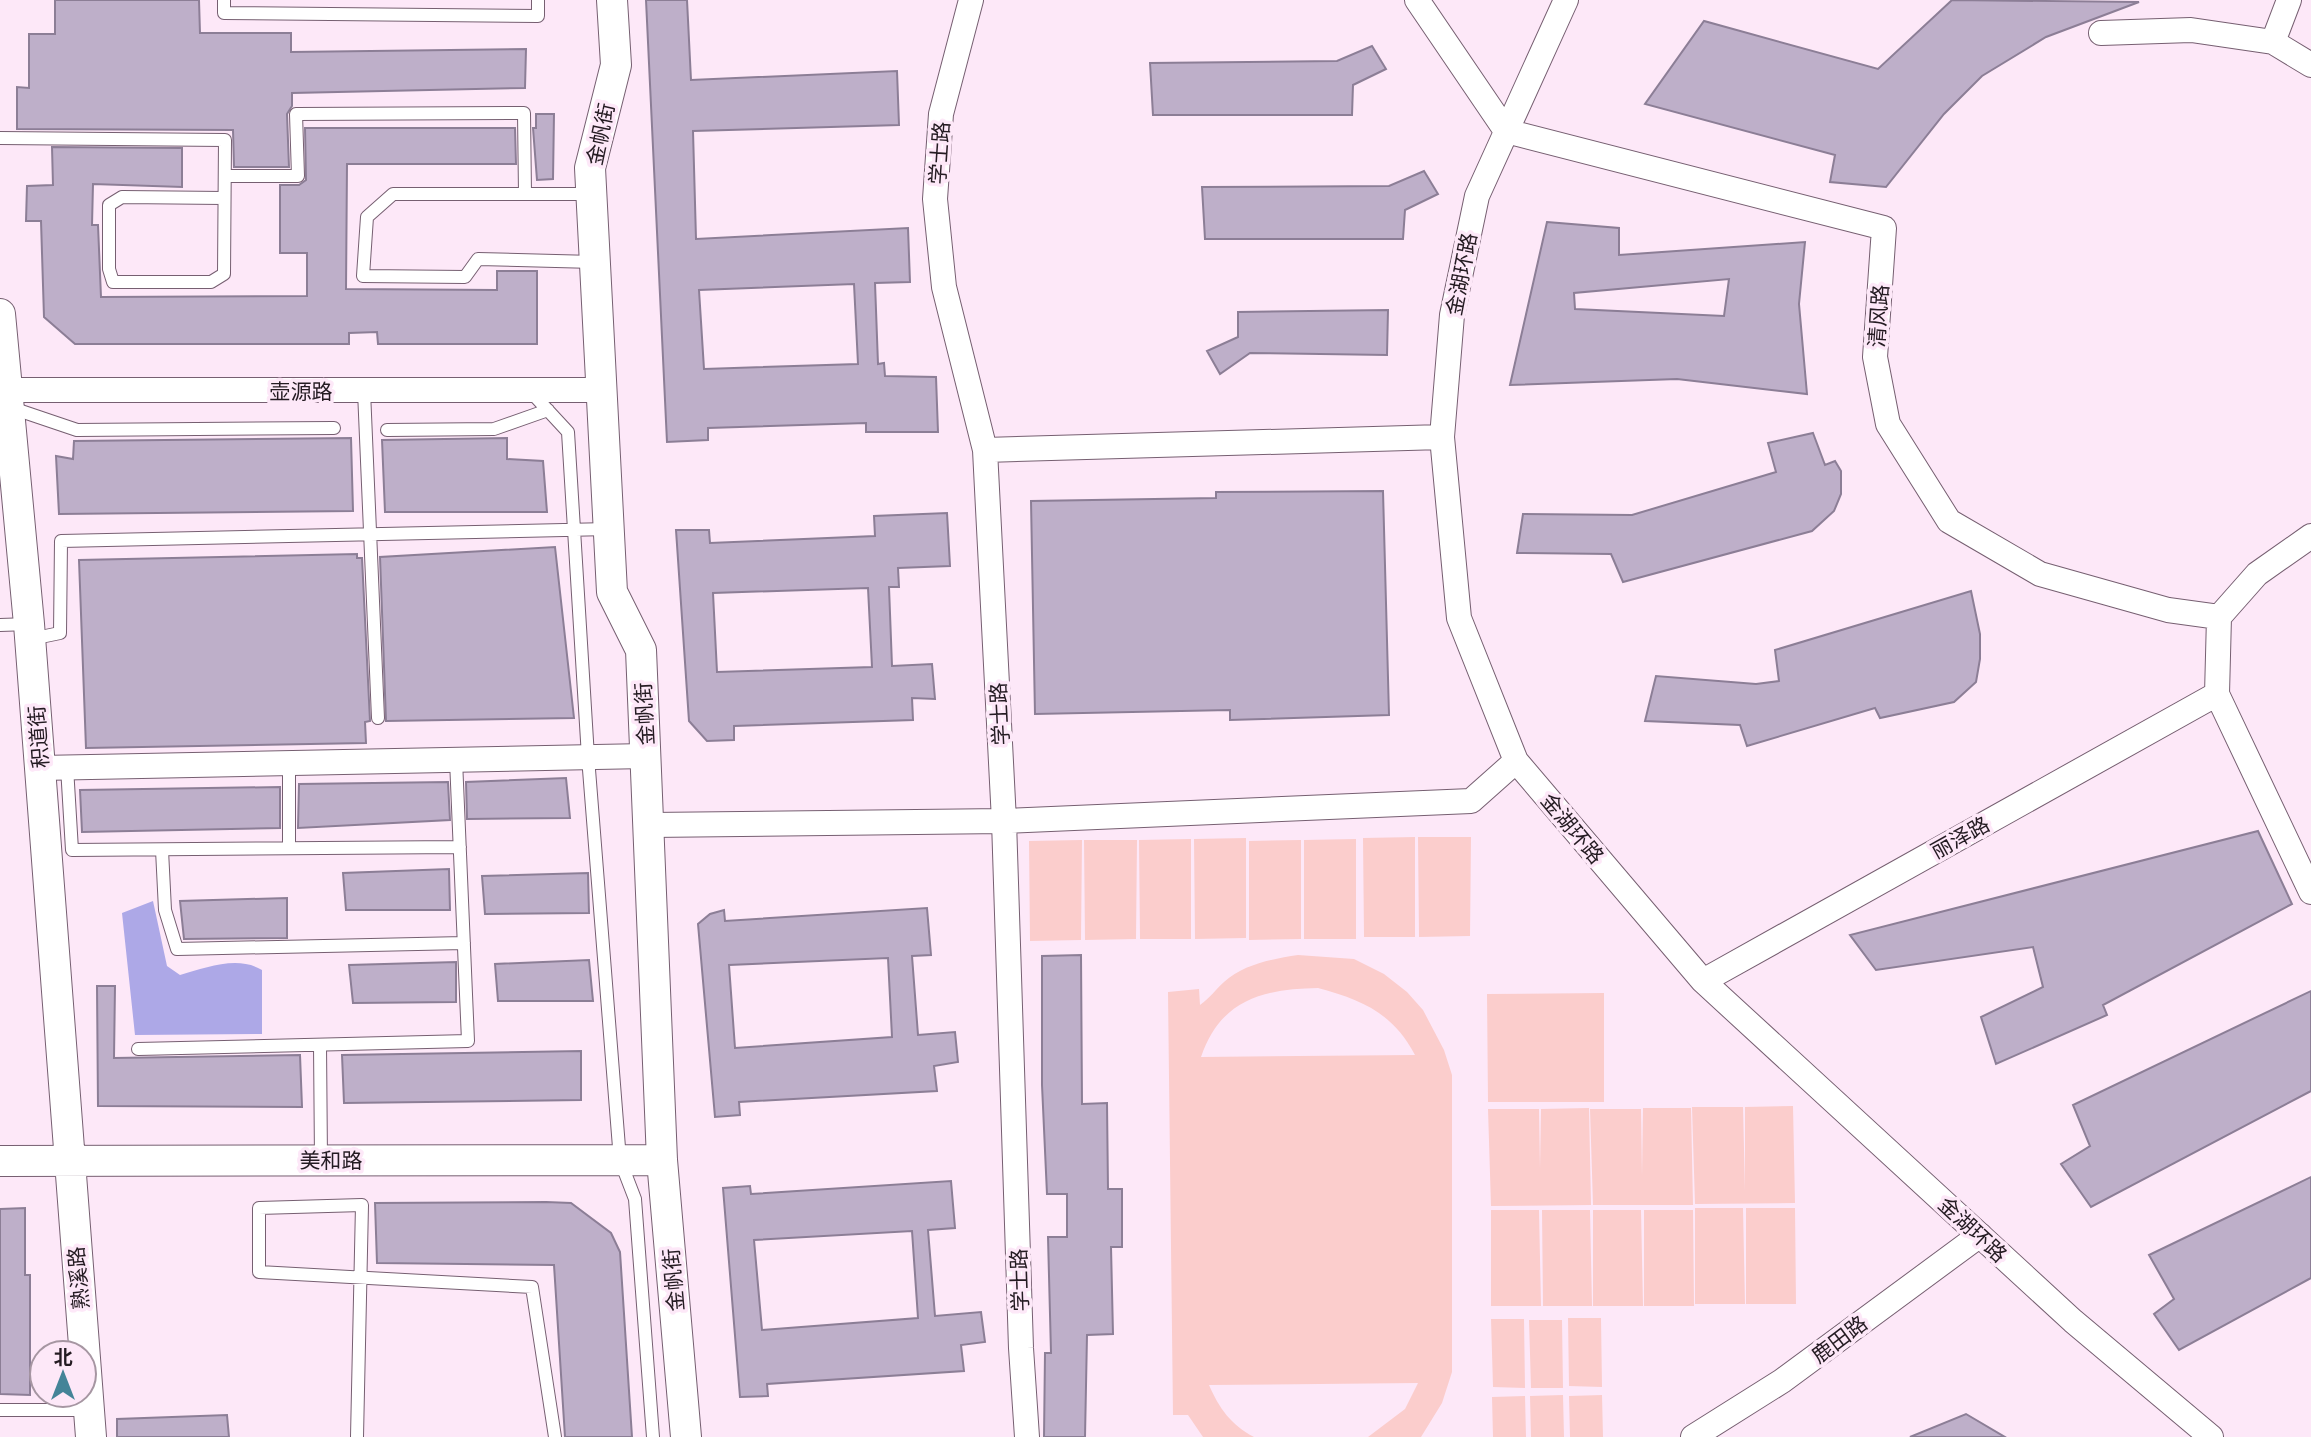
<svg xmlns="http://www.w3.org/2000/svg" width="2311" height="1437" font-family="Ubuntu,'Noto Sans SC',sans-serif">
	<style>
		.green { fill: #fbcdcc; fill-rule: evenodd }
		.water { fill: #ada8e7 }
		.building { fill: #beafc9; stroke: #8c7e96; stroke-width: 2; fill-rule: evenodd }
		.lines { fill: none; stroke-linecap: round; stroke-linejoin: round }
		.service-casing { stroke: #765f71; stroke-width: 14 }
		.minor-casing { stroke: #765f71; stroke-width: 26 }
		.tertiary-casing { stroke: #765f71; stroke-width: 32 }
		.service { stroke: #fff; stroke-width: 12 }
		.minor { stroke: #fff; stroke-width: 24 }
		.tertiary { stroke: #fff; stroke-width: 30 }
		.labels { text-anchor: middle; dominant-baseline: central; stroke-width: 7; stroke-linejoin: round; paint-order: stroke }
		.street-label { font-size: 21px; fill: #241b22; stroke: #fde8f8 }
	</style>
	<rect width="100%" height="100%" fill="#fde8f8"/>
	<path class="green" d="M1415,837V937H1364L1363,838Z
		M1418,837H1471L1470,936L1419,937Z
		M1246,838V938L1195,939L1194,839Z
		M1191,839V939H1140L1139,840Z
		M1356,839V939H1304V840Z
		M1082,840L1081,940L1030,941L1029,841Z
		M1084,840H1137L1136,939L1085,940Z
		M1301,840V939L1249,940V841Z
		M1298,955L1354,959L1384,974L1407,992L1423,1010L1444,1050L1452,1075V1372L1442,1403L1421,1437H1368L1405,1409L1418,1383L1209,1385C1219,1408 1231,1425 1254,1437H1203L1188,1415H1173L1168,992L1199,989L1200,1005C1210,998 1215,990 1224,982C1244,964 1272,959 1298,955ZM1318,988C1362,1000 1393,1013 1415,1055L1201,1057C1221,999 1263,989 1318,988Z
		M1604,993V1102H1488L1487,994Z
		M1793,1106L1795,1203L1695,1204L1692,1107H1743L1745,1191V1107Z
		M1589,1108L1591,1205L1491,1206L1488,1109H1539L1540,1169L1541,1109Z
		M1643,1108H1691L1693,1205H1593L1590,1109H1641L1642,1176Z
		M1695,1208H1743L1745,1304H1695Z
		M1746,1208H1795L1796,1304H1746Z
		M1491,1210H1539L1541,1306H1491Z
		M1542,1210H1590L1592,1306H1543Z
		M1593,1210H1641L1643,1306H1593Z
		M1644,1210H1693L1694,1306H1644Z
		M1568,1318H1601L1602,1387L1569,1386Z
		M1491,1319H1524L1525,1388L1493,1387Z
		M1529,1320H1562L1563,1388H1531Z
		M1563,1395L1564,1437H1531L1530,1396Z
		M1602,1395L1603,1437H1570L1569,1396Z
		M1525,1396L1526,1437H1493L1492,1397Z"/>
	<path class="water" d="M153,901L167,966L180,975C206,968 237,955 262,970V1034L135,1035L122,913Z"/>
	<path class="building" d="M55,0H199L200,33H291V52L526,49L525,88L292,93V106L287,114L289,167H234L233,130L17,129V87L29,88V34H55Z
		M646,0H687L691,80L897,71L899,125L693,131L696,239L908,228L910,282L875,283L878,364L884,363L885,376L936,377L938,432H866V423L708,428V440L667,442ZM854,284L858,364L704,369L699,290Z
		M1952,0L2139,2L2046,37L1982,76L1944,114L1886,187L1830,182L1835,155L1645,104L1704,21L1878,69Z
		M1372,46L1386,69L1353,85L1352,115H1153L1150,63L1337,61Z
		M536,114H554L553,179L537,180L533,128H536Z
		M305,128H515L516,164H347L346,289L497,290V271H537V344H378L377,332L349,333V344H75L44,317L41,221H26L27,186L53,185L52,147L182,148V187L93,184L92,225H98L101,297L307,296V253H280V185H299L306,180Z
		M1424,171L1438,194L1405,210L1403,239H1205L1202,187L1389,186Z
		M1547,222L1619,228V255L1805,242L1799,304L1807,394L1677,379L1510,385ZM1729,279L1724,316L1575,309L1574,293Z
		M1388,310L1387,355L1250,353L1220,374L1207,351L1238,337V312Z
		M1813,433L1825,465L1835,461L1841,471V494L1834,511L1812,531L1623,582L1611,554L1517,553L1523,514L1632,515L1776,472L1768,443Z
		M351,438L353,511L59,514L56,456L73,459L74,441Z
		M507,438V459L543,461L547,512H385L382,440Z
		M1383,491L1389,715L1230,720V710L1035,714L1031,501L1216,498V492Z
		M947,513L950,566L898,568L899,587H889L892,666L932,664L935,699L912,698L913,720L734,726V740L707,741L689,721L676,530H709L710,543L875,536L874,516ZM868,588L872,667L717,672L713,593Z
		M555,547L574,718L386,721L380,557Z
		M357,554V558H362L370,721L365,722L366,743L86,748L79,560Z
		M1971,591L1980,634V659L1976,682L1954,702L1880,718L1875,708L1747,746L1740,725L1645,721L1656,676L1756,684L1779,681L1775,650Z
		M566,778L570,818L467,819L466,782Z
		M448,782L450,820L298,828L299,784Z
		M280,787V828L82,832L80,790Z
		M2258,831L2292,904L2103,1005L2107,1015L1996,1064L1981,1017L2043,987L2033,947L1876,970L1850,935Z
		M449,869L450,910H346L343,873Z
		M588,873L589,913L485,914L482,876Z
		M287,898V938L184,939L180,901Z
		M927,908L931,955L912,956L918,1035L955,1032L958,1062L934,1066L937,1091L739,1102L740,1115L715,1117L698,924L710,914L724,910L725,921ZM888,958L892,1037L735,1048L729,965Z
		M1081,955L1082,1104L1107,1103L1108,1189H1122V1247H1111L1113,1334L1087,1335L1085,1437H1044L1045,1353H1051L1048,1237H1067V1194H1047L1042,1085V956Z
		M589,960L593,1001H498L495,964Z
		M456,962V1002L353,1003L349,965Z
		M97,986H115L114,1058L300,1055L302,1107L98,1106Z
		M2311,991V1091L2091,1207L2061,1164L2090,1146L2073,1105Z
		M581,1051V1100L344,1103L342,1055Z
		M2311,1177V1278L2179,1350L2154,1314L2174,1299L2149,1255Z
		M951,1181L955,1228L928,1230L935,1316L981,1312L985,1342L961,1345L964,1371L767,1384L768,1396L740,1397L723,1188L750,1186L751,1194ZM912,1231L918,1318L762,1330L754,1240Z
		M546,1202L571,1203L611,1233L620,1252L632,1437H565L554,1265L377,1263L375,1203Z
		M25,1208V1275H30V1395L0,1394V1209Z
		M1966,1414L2005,1437H1910Z
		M227,1415L229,1437H117V1419Z"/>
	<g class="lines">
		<g class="service-casing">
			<path id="service" d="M224,0V13L538,16V0
				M0,138L225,140L224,274L211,282H113L109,269V205L122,197L224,198
				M225,176H298L296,114L524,113L525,194
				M591,194H393L367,217L363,276L465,277L478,259L594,262
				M364,391L378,718
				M530,391L568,432L588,757L620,1160L635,1199L653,1437
				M9,407L77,430L334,428
				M387,430L494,429L548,410
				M0,625L29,624
				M31,639L60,633L61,541L609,529
				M289,763V848
				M67,767L72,850L460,847
				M162,850L165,910L177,949L464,943
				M320,1045L321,1160
				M138,1049L468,1041L456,760
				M0,1410H89
				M357,1437L362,1205L259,1208V1272L532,1287L555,1437"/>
		</g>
		<g class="minor-casing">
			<path id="minor" d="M971,0L941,114L935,199L944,287L985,450L1004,821L1021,1348L1027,1437
				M1417,0L1506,131L1884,228L1875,357L1888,424L1949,521L2040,574L2168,610L2219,617L2257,574L2311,536
				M1566,0L1477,196L1452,315L1442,437L1459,618L1516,761L1703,981L2073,1321L2211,1437
				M2101,33L2191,30L2273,42L2311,65
				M2273,42L2289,0
				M0,390H602
				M985,450L1442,437
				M2219,617L2217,694L2311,892
				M40,768L646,756
				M650,825L1004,821L1471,801L1516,761
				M1703,981L2217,694
				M1693,1437L1782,1381L1980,1235"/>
		</g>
		<g class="tertiary-casing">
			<path id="tertiary" d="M612,0L616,65L590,168L612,592L641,650L662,1160L686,1437
				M0,314L29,624L91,1437
				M0,1161L662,1160"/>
		</g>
		<use href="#service" class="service"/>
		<use href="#minor" class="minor"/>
		<use href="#tertiary" class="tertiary"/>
	</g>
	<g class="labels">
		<g class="street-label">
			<text transform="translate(600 134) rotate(-78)">金帆街</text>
			<text transform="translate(939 153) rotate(-86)">学士路</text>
			<text transform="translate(1461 274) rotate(-79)">金湖环路</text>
			<text transform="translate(1878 316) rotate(-86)">清风路</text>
			<text x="301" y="391">壶源路</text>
			<text transform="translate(644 714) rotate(-93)">金帆街</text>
			<text transform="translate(999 714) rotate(-93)">学士路</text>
			<text transform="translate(38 737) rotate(-94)">积道街</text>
			<text transform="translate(1573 828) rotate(50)">金湖环路</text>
			<text transform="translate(1960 837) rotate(-29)">丽泽路</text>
			<text x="331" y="1160">美和路</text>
			<text transform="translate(1973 1229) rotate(43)">金湖环路</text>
			<text transform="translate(78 1278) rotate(-95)">熟溪路</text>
			<text transform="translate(673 1280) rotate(-95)">金帆街</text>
			<text transform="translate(1019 1280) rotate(-92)">学士路</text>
			<text transform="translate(1839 1339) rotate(-37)">鹿田路</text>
		</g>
	</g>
	<g transform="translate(63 1374)"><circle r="33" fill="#fde8f8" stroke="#a696a2" stroke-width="2"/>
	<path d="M0-5L12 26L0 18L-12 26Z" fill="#448498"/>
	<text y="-10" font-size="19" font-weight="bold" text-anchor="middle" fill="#241b22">北</text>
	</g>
</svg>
